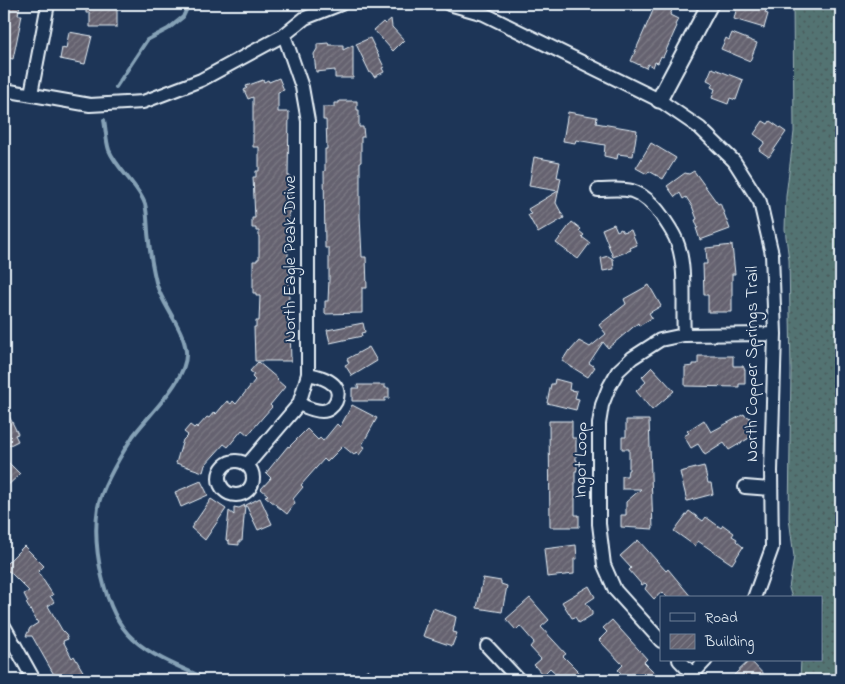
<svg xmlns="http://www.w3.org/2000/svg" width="845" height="684" font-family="'Indie Flower',sans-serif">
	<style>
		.grass { fill: url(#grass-dots); stroke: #9db2b5 }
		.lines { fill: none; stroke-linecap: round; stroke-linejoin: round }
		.stream { stroke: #85a1b6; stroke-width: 4 }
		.building { fill: url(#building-hatch); stroke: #e8f1f8 }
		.minor-casing { stroke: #e8f1f8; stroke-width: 16 }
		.tertiary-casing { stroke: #e8f1f8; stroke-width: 19 }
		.minor { stroke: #1d3557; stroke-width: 12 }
		.tertiary { stroke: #1d3557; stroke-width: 15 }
		.labels { text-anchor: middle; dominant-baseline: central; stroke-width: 4; stroke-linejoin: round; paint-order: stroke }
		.street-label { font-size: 18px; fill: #e8f1f8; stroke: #1d3557 }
	</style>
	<defs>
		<pattern id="grass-dots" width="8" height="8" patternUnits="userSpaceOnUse" patternTransform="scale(1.25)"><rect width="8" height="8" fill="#527372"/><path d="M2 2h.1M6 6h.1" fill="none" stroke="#4b5b5c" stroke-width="1.8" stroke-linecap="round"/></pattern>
		<pattern id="building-hatch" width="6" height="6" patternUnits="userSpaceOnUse" patternTransform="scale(1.25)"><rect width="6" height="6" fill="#65626f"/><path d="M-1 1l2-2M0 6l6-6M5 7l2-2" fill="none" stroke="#7b7984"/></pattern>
	</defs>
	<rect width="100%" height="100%" fill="#1d3557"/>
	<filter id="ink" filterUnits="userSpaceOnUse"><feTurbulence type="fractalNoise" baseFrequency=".02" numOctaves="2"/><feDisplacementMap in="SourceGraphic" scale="10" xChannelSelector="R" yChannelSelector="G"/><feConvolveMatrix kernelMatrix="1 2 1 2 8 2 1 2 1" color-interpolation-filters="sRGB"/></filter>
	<g filter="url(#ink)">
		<path class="grass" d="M793,4H841V680H800L801,660H821V598H792L789,588L794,557L789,518L791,371L789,260L785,229L786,196L794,132Z"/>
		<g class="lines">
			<path class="stream" d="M116,87L147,40L168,29L183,17L189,4
				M104,120C106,130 106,141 109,150C116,168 139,186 145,204C148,215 147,229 149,241C150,255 153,269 156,282C162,306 183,326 186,351C189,379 148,415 133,436C121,455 102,486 98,507C92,545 103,612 133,639C154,658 182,668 209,680"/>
		</g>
		<path class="building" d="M4,4H20L18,15H22L13,59L4,57Z
			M86,4H117V27H90V13H86Z
			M659,4L673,8L670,15L678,19L675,25L677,26L663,57L661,56L658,63L655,62L653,67L648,64L646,68L631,61L655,6L657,7Z
			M746,4H768L765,13L768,14L764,28L734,19L737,6L745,8Z
			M391,19L392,27L404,40L393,51L374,30L383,22L385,24Z
			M69,32L92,36L85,64L60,59L62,48L66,49Z
			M732,33L757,43L750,61L721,49L726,38L729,40Z
			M370,38L384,67L382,68L384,72L374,77L372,73H370L356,44Z
			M328,43L329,45H343V50L353,45V78H335V70L316,72L314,54L317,49V44Z
			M712,68L743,80L736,100L730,98L728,104L712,98L715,89L711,87L713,83L707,80Z
			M279,78L284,90L278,92V112H289L288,176H290L291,212H289L288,231V262H290L288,326H290L291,361H255L254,327H256V321H259L260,296H256V293H253V261H257V259H259V231H256V228H252V218H255L253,177H256V171H259V147H253V97L248,99L244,90L247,88L246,86L263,80L264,82L268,80L269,82Z
			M339,101H357V110H359V127H363L364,137H361V162H360V216L362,257H366L367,288H362V313L325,314V301H328L329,279V248H325L324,171H325V149H327L326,120H323V107H334V103H339Z
			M568,112L597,117L596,123L637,130L633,156L618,154L617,159L604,156L605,145L576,140L575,143L563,141Z
			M763,121L768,124L770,121L786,132L769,157L759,150L765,142L754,134Z
			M651,143L676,158L663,179L649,171L647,174L636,168Z
			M534,157L560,162L557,177L561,178L556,203L564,218L538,233L528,215L531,214L528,209L558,191L529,186Z
			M694,171L718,204L720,203L730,229L700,240L696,228H698L695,220L697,219L692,206L686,197L683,199L680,193L675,197L667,186L685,173L689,174Z
			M572,222L581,229L579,231L584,235L582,237L590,243L578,259L556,243Z
			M614,224L617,231L621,229L623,232L631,230L637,245L630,248L631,250L613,257L602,229Z
			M732,245L735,274H732V312H708V295H704L703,264H707L706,248Z
			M608,256L613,259L614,269L603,271L601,258Z
			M649,285L661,306L649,313L652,318L639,326L638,323L608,348L603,342L589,363L595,367L588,377L562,361L569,350L570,351L579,341L590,347L606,334L599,325L626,304L624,299Z
			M363,323L365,332L361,333L362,336L330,343L327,330Z
			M369,347L377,361L352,376L345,365L349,363L347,359Z
			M698,356H733V366H743L745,370V384H739V387L685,386V367L693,366V364H698Z
			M258,362L278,379L277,380L285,387L270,405L272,407L263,417L248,435L242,430L228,447L224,444L205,465L203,472L176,463L183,440L188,435L184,432L190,425L194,428L196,426L197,428L207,417L209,418L214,412L216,414L227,401L231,404L233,401L236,404L255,380L252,377L254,374L250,371Z
			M652,367L674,391L652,410L636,391L646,382L642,377Z
			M555,379L570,383L569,390L577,391L575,398L579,399L576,410L547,403L551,384H554Z
			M357,385H385V388H389V398H385V401H352V388H359Z
			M352,405L377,418L362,445L365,447L359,455L356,452L354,455L343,446L327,462L324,459L301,485L303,487L293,499L295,503L287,514L265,496L268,495L261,489L271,478L266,473L288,446L289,447L307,429L318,440L320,438L323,441L337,424L340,427Z
			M4,406L18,434L15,435L18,441L4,448Z
			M744,414L745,416L749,417L753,422L751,437L729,450L724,443L705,455L698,444L691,448L684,436L689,433L687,431L704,420L711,432Z
			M626,420H649L653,529L621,527V515H626V502L641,489H622V476H627L628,470H629V449H622V437H626Z
			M549,421H572V438H576V460H577V471H575V515H579V527H550Z
			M4,458L20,474L4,489Z
			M704,466L708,483H711L713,494L687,501L680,472Z
			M201,481L208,495L181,507L175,492Z
			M260,498L272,524L258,530L246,505Z
			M211,499L226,509L205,540L191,528Z
			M245,505L242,541H239V545L229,544V541L226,540L229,511L234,515V507L239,508Z
			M689,511L703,521L706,517L721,528L723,525L734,533L732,536L737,539L736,541L743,547L732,564L698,541L695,546L674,531Z
			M638,540L666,571L668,569L692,598H668L662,592L654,599L645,589L647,585L645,583L642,585L629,570L631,568L620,556Z
			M576,545L577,559H574V574L547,577L544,549Z
			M24,546L44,566L38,572L53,595L50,596L54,602L48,606L62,630L66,634L68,639L63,641L72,658L74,656L88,680H57L32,636H26L30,628L38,623L26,603L28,602L24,594L29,591L9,571L4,572V566Z
			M483,578L501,581V584L507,586L502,612L477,608Z
			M589,586L595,597L586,603L592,611V615L579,623L575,617L572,618L562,602Z
			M530,598L549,620L541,627L566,654L563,656L587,680H563L550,668L543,675L534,665L541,659L530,647L534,642L520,626L516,630L506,619Z
			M433,608L456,617L453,632L457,633L452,646L423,636Z
			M612,620L647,659L644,662L656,674L650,680H628L618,670L623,665L599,640L607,632L603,628Z
			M750,660L769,680H739L734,675Z
			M368,669L379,680H355Z"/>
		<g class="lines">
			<g class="minor-casing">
				<path id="minor" d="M449,4L484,14L659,100L700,128L734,161L760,202L772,254L775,334L771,471L772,548L754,598
					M4,90L90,105L143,102L201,80L284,35L305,18L341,4
					M31,94L48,4
					M598,190C609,190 621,188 632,191C644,195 655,206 662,216C667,224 674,233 677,242C687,267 682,308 684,335
					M299,404C306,407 314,411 322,411C334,411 343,394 334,385C327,378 317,376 308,374
					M219 478a17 17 0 1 1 34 0a17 17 0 1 1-34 0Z
					M247,465L299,404L308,374V121L302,87L284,35
					M745,487L771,489
					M4,626L34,680
					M661,641L615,590L604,565L599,524V424L602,405L609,387L618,371L632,358L660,340L684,335L775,334
					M487,646L519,680
					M679,660L698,680
					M687,680L706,660"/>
			</g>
			<g class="tertiary-casing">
				<path id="tertiary" d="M659,100L710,4"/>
			</g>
			<use href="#minor" class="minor"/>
			<use href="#tertiary" class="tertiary"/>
		</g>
	</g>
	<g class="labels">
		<g class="street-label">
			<text transform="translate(291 259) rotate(-90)">North Eagle Peak Drive</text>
			<text transform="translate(753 364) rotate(-90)">North Copper Springs Trail</text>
			<text transform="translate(582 460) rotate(-89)">Ingot Loop</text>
		</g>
	</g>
	<rect width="845" height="684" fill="none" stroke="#1d3557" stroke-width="20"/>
	<rect x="10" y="10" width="825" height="664" fill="none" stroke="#e8f1f8" stroke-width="2" filter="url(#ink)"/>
	<rect x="660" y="596" width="162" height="65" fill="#1d3557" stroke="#6e8097"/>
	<rect x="670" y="613" width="25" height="8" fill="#1d3557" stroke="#6e8097"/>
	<text x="705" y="622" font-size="15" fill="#e8f1f8">Road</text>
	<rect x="670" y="634" width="25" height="15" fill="url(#building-hatch)" stroke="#6e8097"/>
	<text x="705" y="646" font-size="15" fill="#e8f1f8">Building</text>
</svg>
